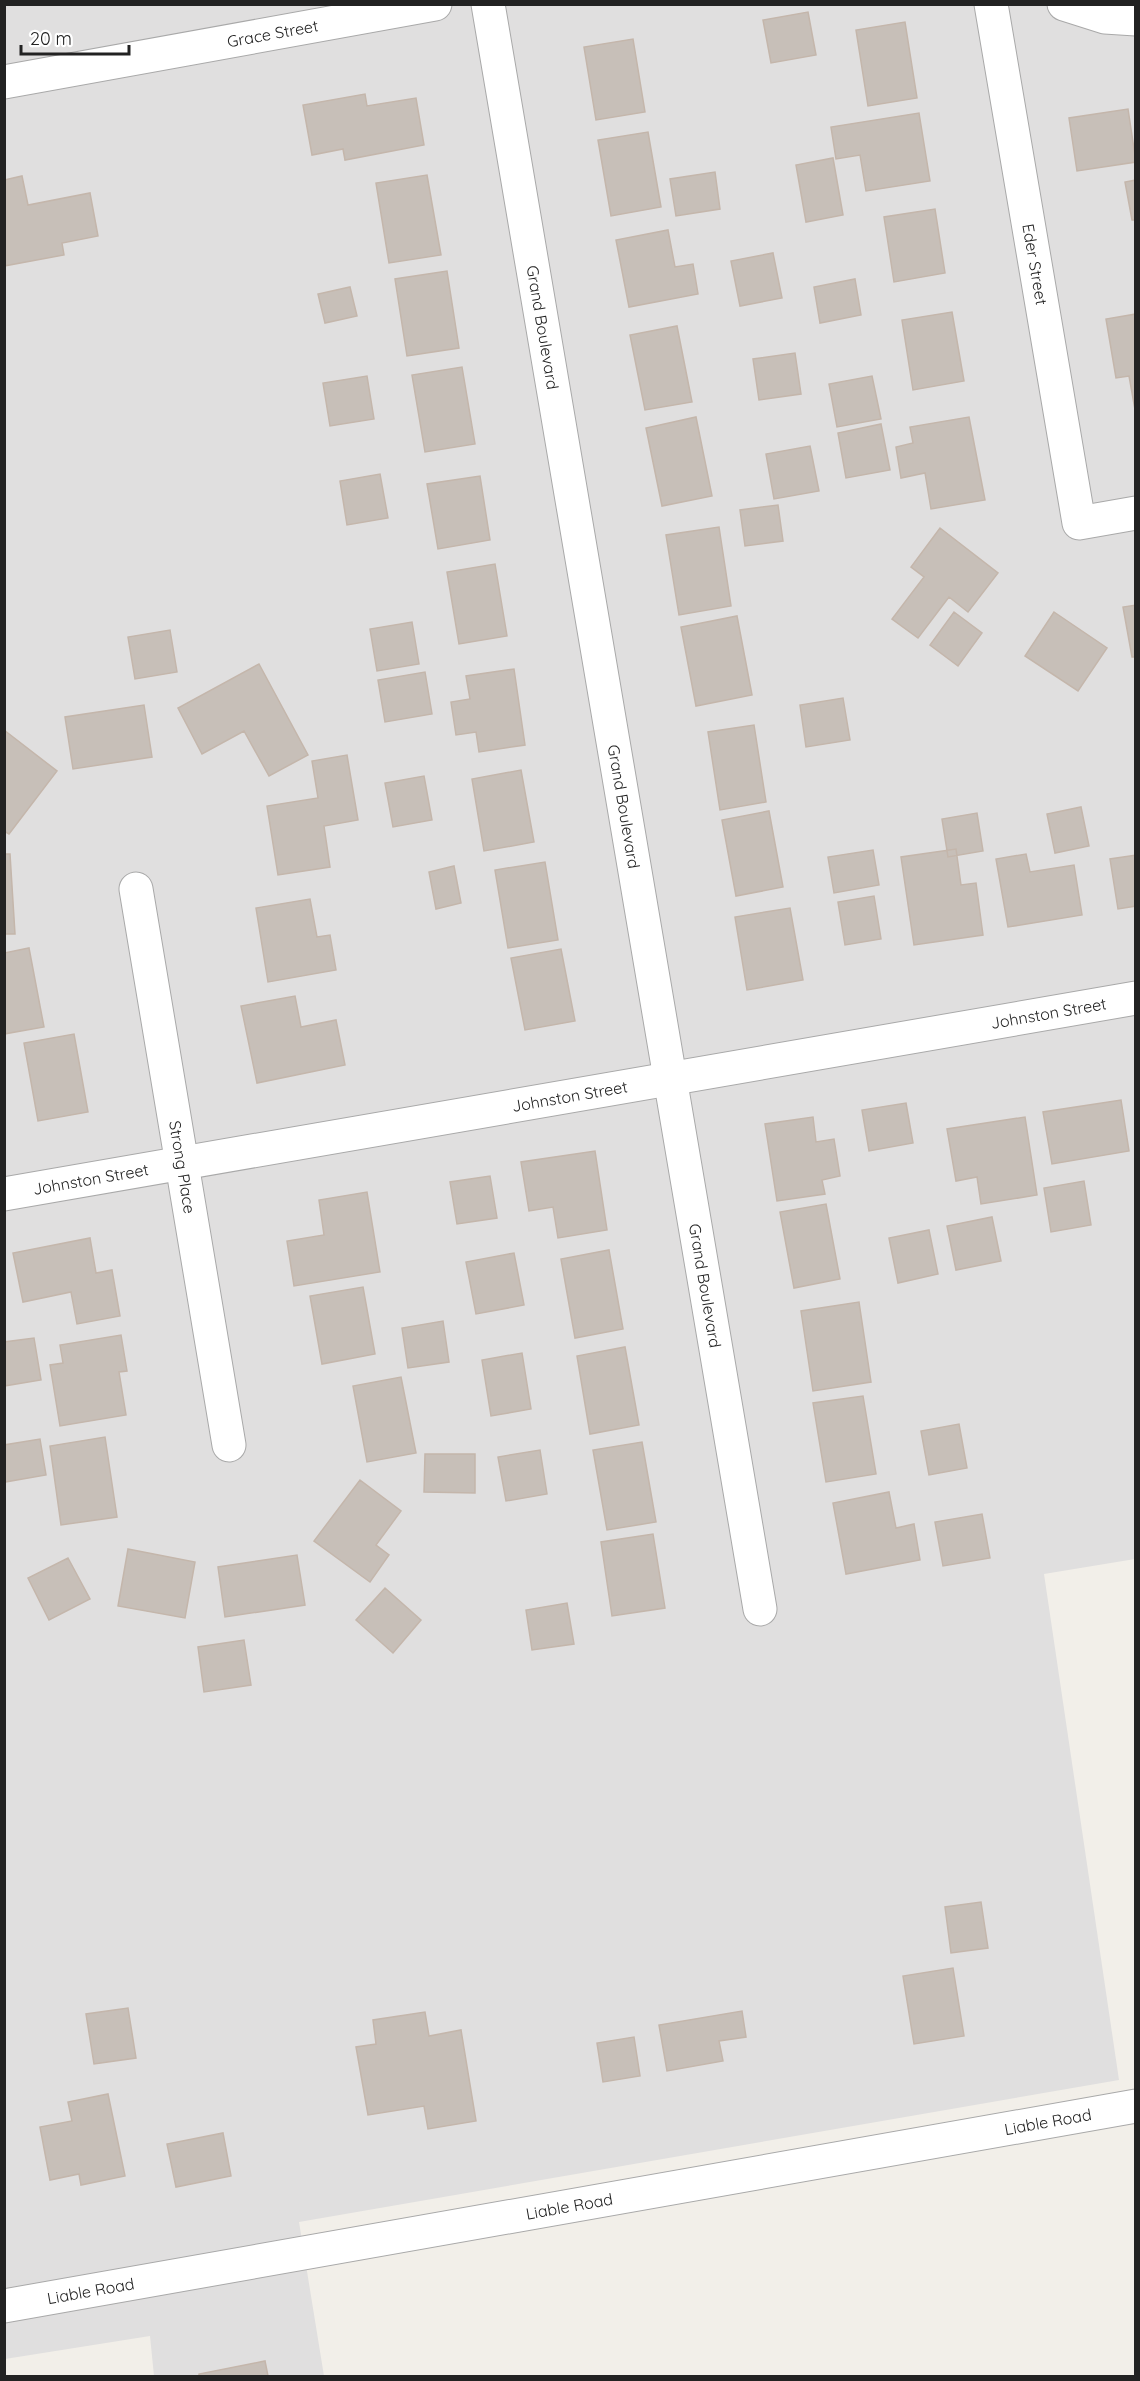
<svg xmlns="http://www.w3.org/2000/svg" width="1140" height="2381" font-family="Quicksand,sans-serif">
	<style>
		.residential { fill: #e0dfdf }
		.building { fill: #c7bfb8; stroke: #c4b6ab; stroke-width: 1.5 }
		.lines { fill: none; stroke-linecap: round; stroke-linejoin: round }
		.minor-casing { stroke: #a9a9a9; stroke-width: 35 }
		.minor { stroke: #fff; stroke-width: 33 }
		.labels { text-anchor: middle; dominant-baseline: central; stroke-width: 6; stroke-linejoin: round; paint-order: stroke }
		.street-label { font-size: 16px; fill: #222; stroke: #fff }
	</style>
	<rect width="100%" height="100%" fill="#f2efe9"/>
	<path class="residential" d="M5,5H1135V1559L1044,1574L1119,2080L299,2222L324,2376H154L150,2336L5,2359Z"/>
	<path class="building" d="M808,12L816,55L771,63L763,20Z
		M905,22L917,98L868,106L856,30Z
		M633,39L645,112L596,120L584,47Z
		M365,94L367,106L416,98L424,145L345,160L343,149L312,155L303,105Z
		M1128,109L1136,162L1077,171L1069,118Z
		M919,113L930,181L866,191L860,155L836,159L831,127Z
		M648,132L661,207L611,216L598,140Z
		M833,158L843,215L806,222L796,165Z
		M715,172L720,209L676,216L670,179Z
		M427,175L441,255L389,263L376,183Z
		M22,176L28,205L90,193L98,236L62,243L64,255L4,266V180Z
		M1136,180V220H1132L1125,182Z
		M935,209L945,273L894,282L884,217Z
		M668,230L675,267L693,264L698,294L629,307L616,240Z
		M773,253L782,298L740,306L731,261Z
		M447,271L459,348L407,356L395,279Z
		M855,279L861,315L820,323L814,287Z
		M350,287L357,316L325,323L318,294Z
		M952,312L964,381L913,390L902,320Z
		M1136,314V415L1129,376L1116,378L1106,319Z
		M677,326L692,402L645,410L630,335Z
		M795,353L801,394L759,400L753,359Z
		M462,367L475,444L425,452L412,375Z
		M367,376L374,419L330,426L323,383Z
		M872,376L881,419L837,427L829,384Z
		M696,417L712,496L662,506L646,428Z
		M969,417L985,500L931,509L925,473L901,478L896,447L913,443L910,427Z
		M881,424L890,470L846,478L838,433Z
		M810,446L819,491L774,499L766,454Z
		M380,474L388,518L347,525L340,481Z
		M480,476L490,540L438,549L427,484Z
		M778,505L783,541L745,546L740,510Z
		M719,527L731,606L679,615L666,535Z
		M940,528L998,573L968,612L949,597L918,638L892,619L924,577L911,567Z
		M495,564L507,636L459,644L447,572Z
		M1136,605V657H1132L1123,607Z
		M954,612L982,633L958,666L930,645Z
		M1054,612L1107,648L1078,691L1025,656Z
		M737,616L752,695L696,706L681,627Z
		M412,622L419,664L377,671L370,629Z
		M170,630L177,672L135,679L128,637Z
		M259,664L308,755L269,776L244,731L202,754L178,708Z
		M514,669L525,745L479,752L476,732L456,735L451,702L470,699L466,676Z
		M425,672L432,714L385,722L378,680Z
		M843,698L850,740L806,747L800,705Z
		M144,705L152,757L73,769L65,717Z
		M754,725L766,802L720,810L708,732Z
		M4,730L57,771L9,834L4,831Z
		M347,755L358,820L324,826L330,867L278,875L267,806L318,798L312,761Z
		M521,770L534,842L484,851L472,779Z
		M424,776L432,820L393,827L385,783Z
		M1081,807L1089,846L1055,853L1047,814Z
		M769,811L783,887L736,896L722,820Z
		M977,813L983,851L948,857L942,819Z
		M956,849L961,885L976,883L983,935L914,945L901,857Z
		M873,850L879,885L834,893L828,857Z
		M4,854H10L15,934H4Z
		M1026,854L1030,872L1074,865L1082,915L1008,927L996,859Z
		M1136,855V906L1118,909L1110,859Z
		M545,862L558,940L508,948L495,870Z
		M454,866L461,903L436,909L429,872Z
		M874,896L881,939L845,945L838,902Z
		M310,899L317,937L330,935L336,970L268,982L256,908Z
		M790,908L803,980L747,990L735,917Z
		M29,948L44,1027L4,1034V953Z
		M561,949L575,1021L525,1030L511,958Z
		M295,996L301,1027L336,1020L345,1065L257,1083L241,1006Z
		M74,1034L88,1112L38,1121L24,1043Z
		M1121,1100L1129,1151L1052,1164L1043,1112Z
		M906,1103L913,1143L869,1151L862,1110Z
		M813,1117L816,1142L834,1139L840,1176L822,1180L825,1194L777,1201L765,1124Z
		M1025,1117L1037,1195L981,1204L977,1177L956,1181L947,1129Z
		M595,1151L607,1230L558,1238L553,1207L529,1211L521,1162Z
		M490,1176L497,1218L457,1224L450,1182Z
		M1084,1181L1091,1225L1051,1232L1044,1188Z
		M367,1192L380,1272L294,1286L287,1241L324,1235L319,1200Z
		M826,1204L840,1279L794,1288L780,1212Z
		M992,1217L1001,1261L956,1270L947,1226Z
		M929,1230L938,1274L898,1283L889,1238Z
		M90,1238L96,1273L112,1270L120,1316L77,1324L71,1292L23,1302L13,1253Z
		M609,1250L623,1329L575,1338L561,1259Z
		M514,1253L524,1305L476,1314L466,1262Z
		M363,1287L375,1354L322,1364L310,1296Z
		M859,1302L871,1382L813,1391L801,1311Z
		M443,1321L449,1362L408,1368L402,1328Z
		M121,1335L127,1371L119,1372L126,1415L60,1426L50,1365L63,1363L60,1345Z
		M34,1338L41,1380L4,1386V1342Z
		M625,1347L639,1425L590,1434L577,1356Z
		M522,1353L531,1409L491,1416L482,1360Z
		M401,1377L416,1453L367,1462L353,1386Z
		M863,1396L876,1474L826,1482L813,1403Z
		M959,1424L967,1468L929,1475L921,1431Z
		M105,1437L117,1517L61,1525L50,1446Z
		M40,1439L46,1475L5,1482L4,1445Z
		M642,1442L656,1522L607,1530L593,1450Z
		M540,1450L547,1494L506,1501L498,1457Z
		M425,1454H475V1493L424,1492Z
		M360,1480L401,1511L376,1545L389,1555L370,1582L314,1541Z
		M889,1492L896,1528L914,1524L920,1560L846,1574L833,1503Z
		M982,1514L990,1558L943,1566L935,1522Z
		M653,1534L665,1608L612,1616L601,1542Z
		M128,1549L195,1562L185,1618L118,1606Z
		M297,1555L305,1605L225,1617L218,1567Z
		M68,1558L90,1599L49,1620L28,1578Z
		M385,1588L421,1620L393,1653L356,1620Z
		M567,1603L574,1644L532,1650L526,1610Z
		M244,1640L251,1685L204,1692L198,1647Z
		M981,1902L988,1948L951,1953L945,1907Z
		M953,1968L964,2036L914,2044L903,1976Z
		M128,2008L136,2058L94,2064L86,2014Z
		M742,2011L746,2037L719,2041L723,2061L667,2071L659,2025Z
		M425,2012L429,2036L461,2030L476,2121L428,2129L424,2106L368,2115L356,2047L376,2044L373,2020Z
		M634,2037L640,2076L603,2082L597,2043Z
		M108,2094L125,2176L81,2185L79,2174L50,2180L40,2127L72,2121L68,2102Z
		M223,2133L231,2176L176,2187L167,2144Z
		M265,2361L268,2376H199V2374Z"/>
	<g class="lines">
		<g class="minor-casing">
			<g id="minor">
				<path id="s1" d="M488,4L760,1609"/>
				<path id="s2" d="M991,4L1079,523L1136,513"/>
				<path d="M1064,4L1105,17L1136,19"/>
				<path id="s3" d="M4,82L435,4"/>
				<path id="s4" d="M136,889L229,1445"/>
				<path id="s5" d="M4,1194L1136,998"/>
				<path id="s6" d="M4,2306L1136,2106"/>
			</g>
		</g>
		<use href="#minor" class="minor"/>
	</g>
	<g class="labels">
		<g class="street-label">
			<text stroke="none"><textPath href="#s3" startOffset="273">Grace Street</textPath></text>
			<text stroke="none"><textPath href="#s2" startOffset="264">Eder Street</textPath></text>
			<text stroke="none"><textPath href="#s1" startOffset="328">Grand Boulevard</textPath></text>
			<text stroke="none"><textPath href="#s1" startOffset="814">Grand Boulevard</textPath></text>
			<text stroke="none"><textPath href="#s5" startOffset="1060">Johnston Street</textPath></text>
			<text stroke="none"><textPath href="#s5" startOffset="574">Johnston Street</textPath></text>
			<text stroke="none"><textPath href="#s4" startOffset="282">Strong Place</textPath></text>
			<text stroke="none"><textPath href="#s5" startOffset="88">Johnston Street</textPath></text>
			<text stroke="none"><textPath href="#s1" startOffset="1300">Grand Boulevard</textPath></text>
			<text stroke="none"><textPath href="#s6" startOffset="1060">Liable Road</textPath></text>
			<text stroke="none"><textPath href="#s6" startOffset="574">Liable Road</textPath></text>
			<text stroke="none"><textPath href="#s6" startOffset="88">Liable Road</textPath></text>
		</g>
	</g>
	<rect width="1140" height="2381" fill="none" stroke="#222222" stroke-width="12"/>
	<path d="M21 45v9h108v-9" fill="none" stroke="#222222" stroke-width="3"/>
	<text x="30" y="45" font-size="18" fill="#222222" stroke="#ffffff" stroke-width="4.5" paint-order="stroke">20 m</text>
</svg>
